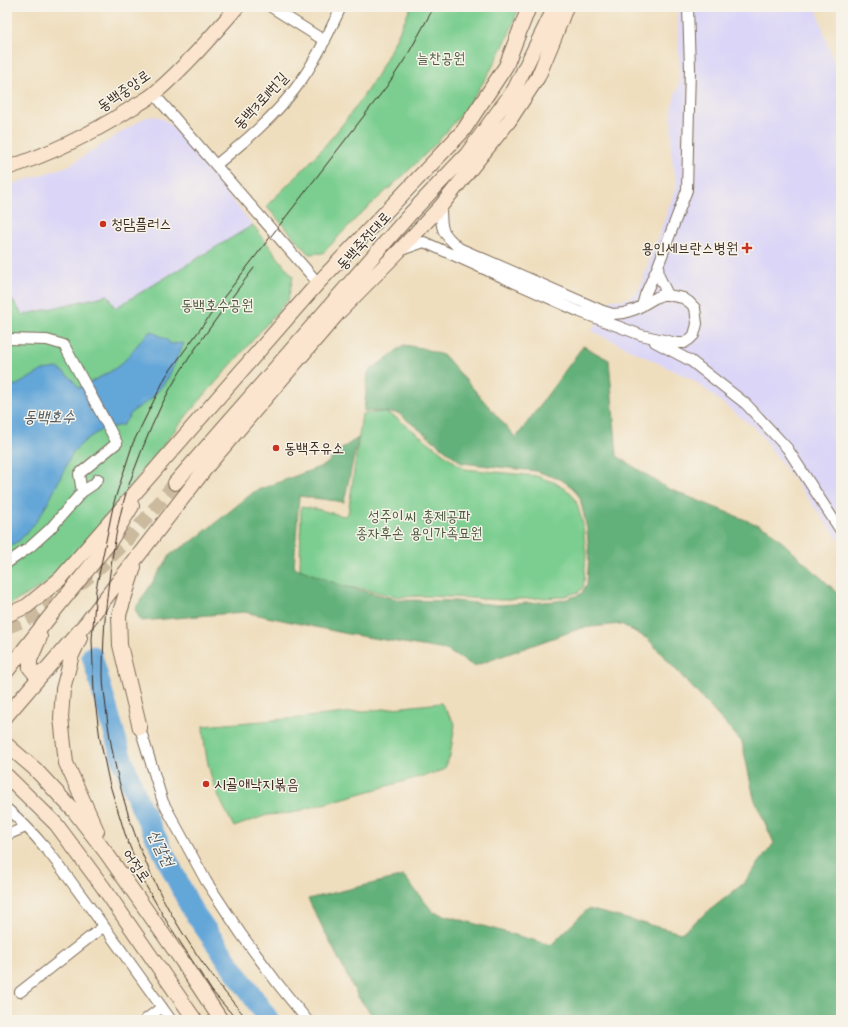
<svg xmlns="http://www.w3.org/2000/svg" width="848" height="1027" font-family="'Architects Daughter','Poor Story',sans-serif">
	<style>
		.built { fill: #dbd6f7 }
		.green { fill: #7bce90; stroke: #5b7c57 }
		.forest { fill: #64b17a; stroke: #506e4c }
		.water { fill: #64a6d8; stroke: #50687b }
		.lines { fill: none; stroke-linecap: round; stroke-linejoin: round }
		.river { stroke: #64a6d8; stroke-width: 21 }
		.secondary-tunnel { stroke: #cbba9e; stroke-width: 14; stroke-dasharray: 14 7; stroke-linecap: butt }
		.street-casing { stroke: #7a6956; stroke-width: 12 }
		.secondary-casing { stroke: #7a6956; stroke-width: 16 }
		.street { stroke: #fff; stroke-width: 10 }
		.secondary { stroke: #fce5cf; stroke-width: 14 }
		.tram { stroke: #3b2a1e; stroke-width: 1 }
		.poi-dot { fill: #c8321e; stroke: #f7f3e8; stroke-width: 1.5 }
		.labels { text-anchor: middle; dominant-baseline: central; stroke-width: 3; stroke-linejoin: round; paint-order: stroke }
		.park-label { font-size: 15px; fill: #4e5b40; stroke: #f7f3e8 }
		.street-label { font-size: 15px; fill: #3b2a1e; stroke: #f7f3e8 }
		.poi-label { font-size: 15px; fill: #3b2a1e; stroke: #f7f3e8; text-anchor: start }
		.water-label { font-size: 16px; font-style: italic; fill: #49555f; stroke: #f7f3e8 }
	</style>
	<rect width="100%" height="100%" fill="#f7f3e8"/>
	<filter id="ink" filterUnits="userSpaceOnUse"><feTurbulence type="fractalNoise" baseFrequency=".025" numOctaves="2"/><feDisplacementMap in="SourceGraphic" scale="8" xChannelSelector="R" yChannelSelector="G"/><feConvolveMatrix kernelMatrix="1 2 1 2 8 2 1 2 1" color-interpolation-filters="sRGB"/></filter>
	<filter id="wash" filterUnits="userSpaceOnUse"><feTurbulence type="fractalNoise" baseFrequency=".012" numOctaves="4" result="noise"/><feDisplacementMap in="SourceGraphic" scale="16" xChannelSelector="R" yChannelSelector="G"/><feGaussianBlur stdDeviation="0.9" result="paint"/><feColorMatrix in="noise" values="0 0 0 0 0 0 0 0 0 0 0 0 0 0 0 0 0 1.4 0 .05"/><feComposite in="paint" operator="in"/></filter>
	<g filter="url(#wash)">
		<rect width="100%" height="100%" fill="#efdebe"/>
		<path class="built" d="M677,7H816L841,86V543L757,430L693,380L592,331L610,300H622L631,297L639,289L677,185L671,153L672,106L680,80Z
			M152,116L159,117L169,123L253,225L115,308L108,295L23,315L7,293V186L68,166L144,118Z"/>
		<path class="green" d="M411,7H519C506,47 484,85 458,118C431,152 397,181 365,210C350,223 337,239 323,253L309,254L266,206C310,165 351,120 381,68C392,48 401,27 411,7Z
			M253,225L293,277L288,300L188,414L86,542L44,585L7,606V293L23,315L108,295L115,308Z
			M384,412L395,417L464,469L536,476L556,483L571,493L576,501L583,524L586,555L584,581L583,587L579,592L561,597L501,600L452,597L419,596L400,597L363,589L339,586L300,570L301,507L316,509L344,516L348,514L362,414Z
			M441,703L455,724L450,756L444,770L291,813L267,815L234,827C228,815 221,803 216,790C208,770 204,747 203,726L298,718Z"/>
		<path class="forest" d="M404,345L422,348L445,356L516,438L583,346L609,360L617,456L667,488L768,529L841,596V1020H376L358,997L308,899L404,876L433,912L551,945L588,909L681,933L744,883L774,843L754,798L742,742L648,639L621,624L581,628L474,666L446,650L348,634L244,612L141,621L135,609L171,554L194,540L255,491L325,465L344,447L358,438L344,502L299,496L294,567L343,586L401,600L455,601L499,605L557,601L567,599L581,594L587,584L589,554L587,529L580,498L573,488L562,480L536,471L462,463L398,413L364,411L368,372Z"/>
		<path class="water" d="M151,331L166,339L171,344L184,343L168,378L158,391L150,400L133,411L123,425L103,429L87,439L73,452L49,501L36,522L19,541L7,547V386L17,385L43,370L58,368L72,379L79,388C92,381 115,371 124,361C134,351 140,339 151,331Z"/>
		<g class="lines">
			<path class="river" d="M92,656L120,753L138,801L191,908L269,1020"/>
		</g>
	</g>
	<g filter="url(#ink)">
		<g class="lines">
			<path class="secondary-tunnel" d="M7,627C73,604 133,537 175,483"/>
			<g class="street-casing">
				<path id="street" d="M271,7L325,41
					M154,94L318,283
					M216,165C244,142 273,118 295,89C314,64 328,35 341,7
					M401,250L424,242L580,312L641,335L677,343H684L690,339L694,335L697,324L695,308L689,302L683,298L668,295H662L657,297L636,309L624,313L613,314L603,311L459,248C441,232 441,230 441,206
					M658,266L659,276L668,295
					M642,306L645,295L658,266L687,190L690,69L688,7
					M7,339L47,340L64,345L117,443L79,474L82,492
					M655,342L691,361L746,404L787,448L841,531
					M7,563L30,547L50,529L82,492L94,484L98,479
					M140,728L163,802L206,881L241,934L278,984L307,1020
					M7,809C35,832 57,862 78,891C110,934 140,977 171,1020
					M7,835L26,827
					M20,992L104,926
					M145,1020L162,1007"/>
			</g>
			<g class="secondary-casing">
				<path id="secondary" d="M7,168C50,154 89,135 127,111C136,105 147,100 155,93C185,67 211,37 237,7
					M175,483L411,213L467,154L514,90L555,7
					M134,567L119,615L120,645L140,728
					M7,615L27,606L60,579L318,283L463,131L506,66L529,7
					M40,637L30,660V668L35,674L46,670
					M80,638L72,655L63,689L61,718L66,763L97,831
					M7,671L47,620L109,543L132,506
					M7,715L87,622L209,464L339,312L399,251L441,206L509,121L538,77L555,36L566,7
					M7,745L35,769L74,811L107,854L182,961L221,1020
					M7,776L56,824L103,887L195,1020"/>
			</g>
			<use href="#street" class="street"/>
			<use href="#secondary" class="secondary"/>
			<path class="tram" d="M237,1020L212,991L167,922L146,886L126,837L109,782L100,739L94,693L92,639L96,589L114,502L133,443L166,376L217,306L387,86L407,56L434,7
				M248,1020C209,975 174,926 150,872C127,820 112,764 106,708C105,697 103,686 103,675C103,643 105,611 109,580C113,550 118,519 127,490C137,462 148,433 161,406C173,382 187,360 202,339C219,315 236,291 254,268"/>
		</g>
	</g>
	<g class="poi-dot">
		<circle cx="103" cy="224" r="4"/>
		<path d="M745 242h4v4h4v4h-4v4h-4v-4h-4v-4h4z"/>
		<circle cx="276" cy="448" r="4"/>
		<circle cx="206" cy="784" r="4"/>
	</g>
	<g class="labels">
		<g class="park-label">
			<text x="441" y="58">늘찬공원</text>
			<text x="217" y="305">동백호수공원</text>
			<text x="419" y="516">성주이씨 총제공파<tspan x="419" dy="17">종자후손 용인가족묘원</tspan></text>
		</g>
		<g class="street-label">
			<text transform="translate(124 91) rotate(-35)">동백중앙로</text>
			<text transform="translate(261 101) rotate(-47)">동백3로11번길</text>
			<text transform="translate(364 241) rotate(-48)">동백죽전대로</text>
			<text transform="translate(136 866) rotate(55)">어정로</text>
		</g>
		<g class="poi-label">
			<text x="111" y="224">청담플러스</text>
			<text x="738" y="248" text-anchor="end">용인세브란스병원</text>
			<text x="284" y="448">동백주유소</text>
			<text x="214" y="784">시골애낙지볶음</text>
		</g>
		<g class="water-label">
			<text x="49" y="417">동백호수</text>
			<text transform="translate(161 848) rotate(64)">신갈천</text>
		</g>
	</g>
	<rect width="848" height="1027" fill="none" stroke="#f7f3e8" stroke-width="24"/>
</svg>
